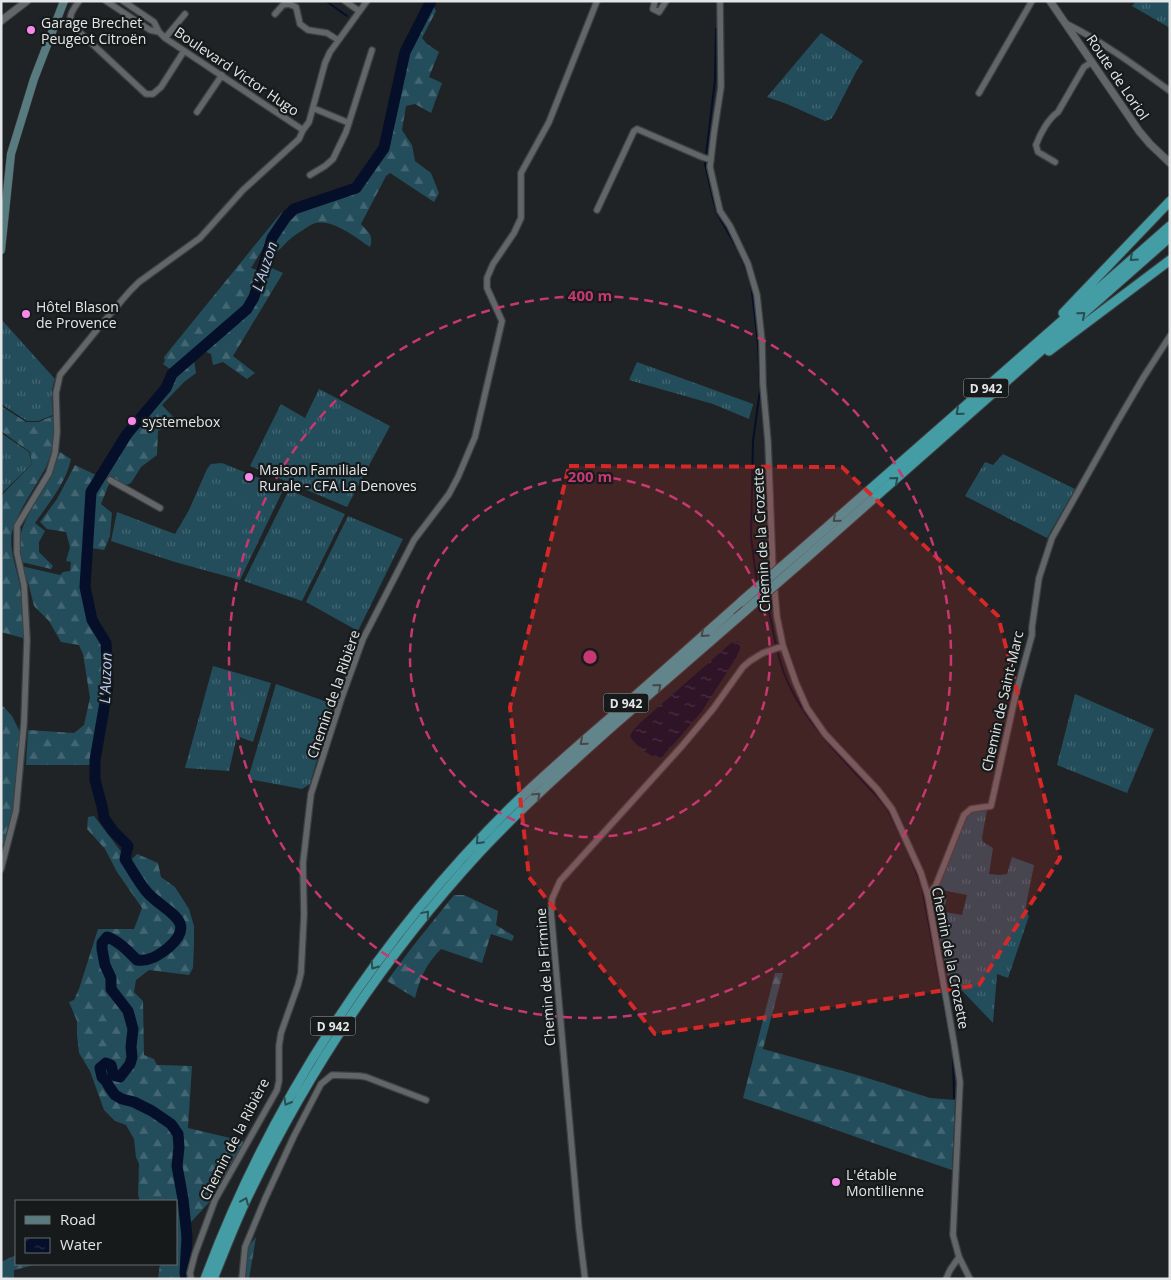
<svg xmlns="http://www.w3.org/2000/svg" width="1171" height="1280" font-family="'Open Sans',sans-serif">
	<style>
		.grass { fill: url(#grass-tufts) }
		.forest { fill: url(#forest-firs) }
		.water { fill: url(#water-ripples) }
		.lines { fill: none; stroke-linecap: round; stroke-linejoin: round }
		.stream { stroke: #060f29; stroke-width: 2 }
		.river { stroke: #060f29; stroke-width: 11 }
		.minor-casing { stroke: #3d4042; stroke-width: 8 }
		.tertiary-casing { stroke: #3d4042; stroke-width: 9 }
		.secondary-casing { stroke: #3d4042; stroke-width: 9 }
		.trunk-casing { stroke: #3d4042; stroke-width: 11 }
		.minor { stroke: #626668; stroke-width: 5.5 }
		.tertiary { stroke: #626668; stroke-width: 7 }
		.secondary { stroke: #577b7e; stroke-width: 8 }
		.trunk { stroke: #449da4; stroke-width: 9 }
		.trunk-bridge-casing { stroke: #3d4042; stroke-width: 11; stroke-linecap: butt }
		.trunk-bridge { stroke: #449da4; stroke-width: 9 }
		.oneway { stroke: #284e52 }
		.marked { fill: #d62828; fill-opacity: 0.2; stroke: #d62828; stroke-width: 4; stroke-dasharray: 10 6; stroke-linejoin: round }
		.ring { fill: none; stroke: #c73770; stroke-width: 2.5; stroke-dasharray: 9 6 }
		.poi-dot { fill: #f788ec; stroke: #161a1b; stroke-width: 2 }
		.labels { text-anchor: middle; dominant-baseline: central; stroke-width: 4.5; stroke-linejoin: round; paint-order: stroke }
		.shield { fill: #161a1b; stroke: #a6a8a9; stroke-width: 1 }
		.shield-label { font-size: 12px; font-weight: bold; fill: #e3e5e6 }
		.poi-label { font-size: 14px; fill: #e3e5e6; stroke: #161a1b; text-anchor: start }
		.street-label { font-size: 14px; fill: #e3e5e6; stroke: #161a1b }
		.water-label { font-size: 15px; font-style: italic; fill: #b7cbf9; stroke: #161a1b }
		.centre { fill: #c73770; stroke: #161a1b; stroke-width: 2.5 }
		.ring-label { font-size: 15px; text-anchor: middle; font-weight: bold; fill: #c73770; stroke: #161a1b; stroke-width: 4.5; stroke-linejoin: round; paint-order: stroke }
	</style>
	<defs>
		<pattern id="grass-tufts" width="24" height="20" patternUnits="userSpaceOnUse" patternTransform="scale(1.25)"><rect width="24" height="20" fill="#244d5b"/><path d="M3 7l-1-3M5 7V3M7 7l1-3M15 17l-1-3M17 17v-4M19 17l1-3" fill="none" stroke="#446673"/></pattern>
		<pattern id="forest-firs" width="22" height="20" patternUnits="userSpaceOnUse" patternTransform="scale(1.25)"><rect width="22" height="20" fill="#244d5b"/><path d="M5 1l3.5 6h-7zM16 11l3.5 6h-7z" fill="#446673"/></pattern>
		<pattern id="water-ripples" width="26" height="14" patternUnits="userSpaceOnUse" patternTransform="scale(1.25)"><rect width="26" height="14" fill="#060f29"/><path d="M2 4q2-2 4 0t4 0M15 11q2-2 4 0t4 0" fill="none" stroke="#2a3248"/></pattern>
	</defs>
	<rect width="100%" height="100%" fill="#1f2325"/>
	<path class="grass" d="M1136,1H1170V28L1132,6Z
		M821,33L863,61L857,70L834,115L831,119L825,121L787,104L767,97Z
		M1,319L55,379C50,391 52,403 53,415L38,421H27L1,404Z
		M637,362L753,404L749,419L713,404L629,380Z
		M319,389L390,426L347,507L250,466L281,404L305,418Z
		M1,433L29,452L32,464L1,494Z
		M1003,454L1075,489L1047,538L965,496L985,462L993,465Z
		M222,463L284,488L240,580L175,562L111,541L117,512L175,534L189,510L207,469L211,464Z
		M289,490L345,514L302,601L244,581Z
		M348,516L403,539L358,631L306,602Z
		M213,666L271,683L253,742L237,736L229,771L185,768Z
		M276,684L333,704L310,784L302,789L248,779Z
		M1075,694L1154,729L1127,793L1057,765Z
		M975,809L987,810L982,838L983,842L993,848L989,874L999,875L1007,874L1012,857L1034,865L1025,910L1029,916L1008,978L997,974L993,1023L947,975L934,907V895L947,898L944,908L945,912L962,915L967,895L937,889L963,824L971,810Z"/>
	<path class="forest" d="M431,2L436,11L422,38L427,44L439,52L429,77L442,83L431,113L415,104L406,106L402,130L412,145L415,161L431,173L439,193L434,202L390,173L386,176L361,224C368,232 374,235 370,247C356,238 331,217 313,224C310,225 306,228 303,230C296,234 289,239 284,245C278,252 269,257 267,266L283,273L233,356L255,373L247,379L223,362L213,365L211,354L206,352L194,360L196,373L184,382L162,405L176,420L158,431L157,455L141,467L131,483L121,487L109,484L101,504L112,513L110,536L104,550L85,547L82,587L89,621L103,643L105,685L94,764L88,765H26L28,730L74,733L84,725L90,698L83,654L79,645L61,642L49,621L34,606L29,586L21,566L60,575L63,572L70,571L71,562L66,561L70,547L66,532L47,529L40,522L57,499L75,465L98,476L123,437L164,389L166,379L172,373L170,369L163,364L165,361L164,357L281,213L289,210L268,240L251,268L263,272C271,247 276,229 294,210L359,188L386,149L406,53Z
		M1,406L26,422H38L53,416C62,466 25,489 12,532C9,546 15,564 18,577C20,584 21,592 22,600C24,612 23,625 23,638L1,632V496L32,464L30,452L1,431Z
		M60,452L71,459C66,483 49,503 35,523L45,531L39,542V552L53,566L51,569L21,562C12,529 36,506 49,478C53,470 56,461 60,452Z
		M1,704L12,716L19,730L20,752L14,807L5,844H1Z
		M94,816L129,862L137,854L158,863L161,877L175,887L189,909L194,926V944L193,968L189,975L149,970L136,980L134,992L143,1001L144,1055L154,1059L157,1065L192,1066L188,1128L243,1141V1145L215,1196L181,1233L187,1279H158L160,1264H176V1201H140L138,1195L139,1164L136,1157L134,1139L126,1125L115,1121L104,1110L90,1071L79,1053L77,1035V1021L69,1002L74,1000L79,989L98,929H134L142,908L117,872L105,849L87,829L88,817Z
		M454,895H464L498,911L496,925L514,936L512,941L491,934L482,963L441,949C425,966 421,976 415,998L387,981L413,946Z
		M775,973H783L763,1049L861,1076L930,1098L955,1100L952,1170C882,1147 813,1121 743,1098Z
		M256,1237L249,1279H244L248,1247Z
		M16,1255V1264H38L14,1270V1279H1V1262Z"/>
	<path class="water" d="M738,641L740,643V649L736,658L702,711L680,737L661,758C651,759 634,744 630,736L632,732L640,723L731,643Z"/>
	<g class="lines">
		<path class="stream" d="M326,1L347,16
			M716,29L715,80L705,164L714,203L717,213L738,250L745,266L750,279
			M751,284L758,343L760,390L753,441L751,537L756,576L758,583
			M765,598L768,606C774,634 778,665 792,691C814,733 851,767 882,802L888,810L904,842L922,887L953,1053L954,1098"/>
		<path class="river" d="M186,1279L185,1273L187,1237L183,1199L177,1166L179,1147L178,1134L171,1124L152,1111L134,1102L122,1099L115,1095L110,1088L106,1081L102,1077L100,1068L106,1063L111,1065L113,1073L116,1076L120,1077L130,1064L132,1057L131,1047L133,1029L128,1011L111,989V978L105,965L102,949V943L107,937C119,941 128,951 137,960C149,962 159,955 168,948C201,920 162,911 146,891C138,881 132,870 125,859L128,846L113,831L104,818L102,806L95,780V760L108,685L106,643L92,620L85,587L91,492L127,434L166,388L172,374L247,309L254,297L272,238L286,217L294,209L356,188L384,148L405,52L431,1"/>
		<g class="minor-casing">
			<path id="minor" d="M79,1C73,10 67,16 73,26L146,94H153L161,87L184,51
				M106,1L150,30L159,32
				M123,1L154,22L159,32L165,38L303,130
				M345,1L359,11
				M655,1L653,9L659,12L666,1
				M720,1L721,87L714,133L710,167L720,211L730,226L748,264L757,295L762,342L763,385L768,442L773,574
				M275,14L283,5L289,4L296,7L300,24L308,30L327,33L338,40
				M1067,24C1103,42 1137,67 1170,91
				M165,38L185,14
				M979,93L1032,1
				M313,108L349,123
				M197,112L222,75
				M1055,162L1038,152L1036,145C1040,134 1048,119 1058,112L1084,67L1092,62
				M310,175L325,166L333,159L346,132L372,50
				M597,210L634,131L637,129L702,157L711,160
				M110,480L160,508
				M774,584L777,617L783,646L796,683L807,708L825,734L877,789L892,809L921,873L928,896L954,1043L960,1082L953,1235L959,1257L970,1279
				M1,869L16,811L24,723L27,640L24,585L17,553V526L49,473L55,453L57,432L56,393L60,375L105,320L130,291L139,282L200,238L243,190L299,139L303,130L309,122L325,63L330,52L367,1
				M928,896L936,885L964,815L971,809L991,806L1016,693L1032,635V627L1039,578L1052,538L1116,424L1143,378L1170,336
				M191,1279L190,1273L195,1254L215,1200L277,1090L279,1081V1046L281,1033L298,985L301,973L304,915L303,863L311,794L342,697L363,639L414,540L449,494L458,477L475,437L502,321L487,288V278L493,264L514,233L521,218V173L549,122L597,1
				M242,1279L245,1247L265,1199L294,1136L321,1084L332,1075L360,1076L366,1077L426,1100
				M585,1279L579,1229L551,912L552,899L560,881L682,746L713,709L743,667L750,661L763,653L783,646
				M946,1279L950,1270L959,1257"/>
		</g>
		<g class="tertiary-casing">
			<path id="tertiary" d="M1050,1L1139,131L1150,144L1170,163
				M1,21L27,1"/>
		</g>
		<g class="secondary-casing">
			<path id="secondary" d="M1,250L11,154L34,79L64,1"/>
		</g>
		<g class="trunk-casing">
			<path id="trunk" d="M1063,313L1170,201
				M1049,351L1170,260
				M801,550L1170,226
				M806,558L1170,237
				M205,1279C271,1102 378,939 511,807C545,774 581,743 616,713C658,676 699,639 741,602
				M213,1279C225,1250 236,1220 250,1192C310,1068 387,953 480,852C522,807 568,766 614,725C655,689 696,654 737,618"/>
		</g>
		<use href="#minor" class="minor"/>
		<use href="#tertiary" class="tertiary"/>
		<use href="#secondary" class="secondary"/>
		<use href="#trunk" class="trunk"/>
		<g class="trunk-bridge-casing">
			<path id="trunk-bridge" d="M741,602L801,550
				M737,618L806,558"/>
		</g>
		<use href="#trunk-bridge" class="trunk-bridge"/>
	</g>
	<defs><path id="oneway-chevron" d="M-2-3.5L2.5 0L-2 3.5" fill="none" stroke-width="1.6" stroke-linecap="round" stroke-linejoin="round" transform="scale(1.25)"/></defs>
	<g class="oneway">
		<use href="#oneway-chevron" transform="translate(1133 258) rotate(138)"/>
		<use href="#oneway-chevron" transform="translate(1082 315) rotate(-41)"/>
		<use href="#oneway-chevron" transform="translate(959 412) rotate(139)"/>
		<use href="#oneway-chevron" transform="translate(895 480) rotate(-41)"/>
		<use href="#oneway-chevron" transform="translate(836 519) rotate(139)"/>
		<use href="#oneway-chevron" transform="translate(704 634) rotate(138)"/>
		<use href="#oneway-chevron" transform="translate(658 687) rotate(-41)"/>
		<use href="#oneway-chevron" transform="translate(583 742) rotate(139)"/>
		<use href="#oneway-chevron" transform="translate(537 796) rotate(-43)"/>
		<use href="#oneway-chevron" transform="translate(479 841) rotate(133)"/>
		<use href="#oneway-chevron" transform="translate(426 914) rotate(-50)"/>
		<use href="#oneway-chevron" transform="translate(374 966) rotate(125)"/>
		<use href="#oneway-chevron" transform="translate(287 1102) rotate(120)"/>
		<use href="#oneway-chevron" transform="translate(245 1201) rotate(-67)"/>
	</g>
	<path class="marked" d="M569,466L842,467L998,616L1060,858L979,985L655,1034L529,877L510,707Z"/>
	<g class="ring">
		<circle cx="590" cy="657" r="180"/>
		<circle cx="590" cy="657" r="361"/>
	</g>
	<g class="poi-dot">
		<circle cx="31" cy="30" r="5"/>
		<circle cx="26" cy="314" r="5"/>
		<circle cx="132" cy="421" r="5"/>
		<circle cx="249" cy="477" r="5"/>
		<circle cx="836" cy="1182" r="5"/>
	</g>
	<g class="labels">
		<g class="shield">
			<rect x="963.5" y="378.5" width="45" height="19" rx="4"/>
			<rect x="603.5" y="693.5" width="45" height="19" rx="4"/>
			<rect x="310.5" y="1016.5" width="45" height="19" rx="4"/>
		</g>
		<g class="shield-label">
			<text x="986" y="388">D 942</text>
			<text x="626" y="703">D 942</text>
			<text x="333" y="1026">D 942</text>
		</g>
		<g class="poi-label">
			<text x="41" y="22">Garage Brechet<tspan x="41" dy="16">Peugeot Citroën</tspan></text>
			<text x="36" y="306">Hôtel Blason<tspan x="36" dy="16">de Provence</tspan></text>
			<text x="142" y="421">systemebox</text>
			<text x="259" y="469">Maison Familiale<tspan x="259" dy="16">Rurale - CFA La Denoves</tspan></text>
			<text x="846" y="1174">L'étable<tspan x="846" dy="16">Montilienne</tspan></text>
		</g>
		<g class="street-label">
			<text transform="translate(237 71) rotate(34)">Boulevard Victor Hugo</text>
			<text transform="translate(1118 77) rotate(56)">Route de Loriol</text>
			<text transform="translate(761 540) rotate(-93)">Chemin de la Crozette</text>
			<text transform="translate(333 694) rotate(-71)">Chemin de la Ribière</text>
			<text transform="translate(1002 701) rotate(-77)">Chemin de Saint-Marc</text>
			<text transform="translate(951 958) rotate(79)">Chemin de la Crozette</text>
			<text transform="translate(545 977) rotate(-94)">Chemin de la Firmine</text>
			<text transform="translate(234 1139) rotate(-63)">Chemin de la Ribière</text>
		</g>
		<g class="water-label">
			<text transform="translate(264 266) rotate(-72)">L'Auzon</text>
			<text transform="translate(105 678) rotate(-88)">L'Auzon</text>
		</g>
	</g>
	<circle cx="590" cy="657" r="8" class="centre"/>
	<g class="ring-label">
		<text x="590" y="301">400 m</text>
		<text x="590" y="482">200 m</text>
	</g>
	<rect width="1171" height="1280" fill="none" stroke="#e3e5e6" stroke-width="5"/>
	<rect x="15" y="1200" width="162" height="65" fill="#161a1b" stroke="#686b6c"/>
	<rect x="25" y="1216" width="25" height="8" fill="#577b7e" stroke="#686b6c"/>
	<text x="60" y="1225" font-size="15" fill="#e3e5e6">Road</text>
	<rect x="25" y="1238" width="25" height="15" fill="url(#water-ripples)" stroke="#686b6c"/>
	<text x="60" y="1250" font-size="15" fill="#e3e5e6">Water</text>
</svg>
